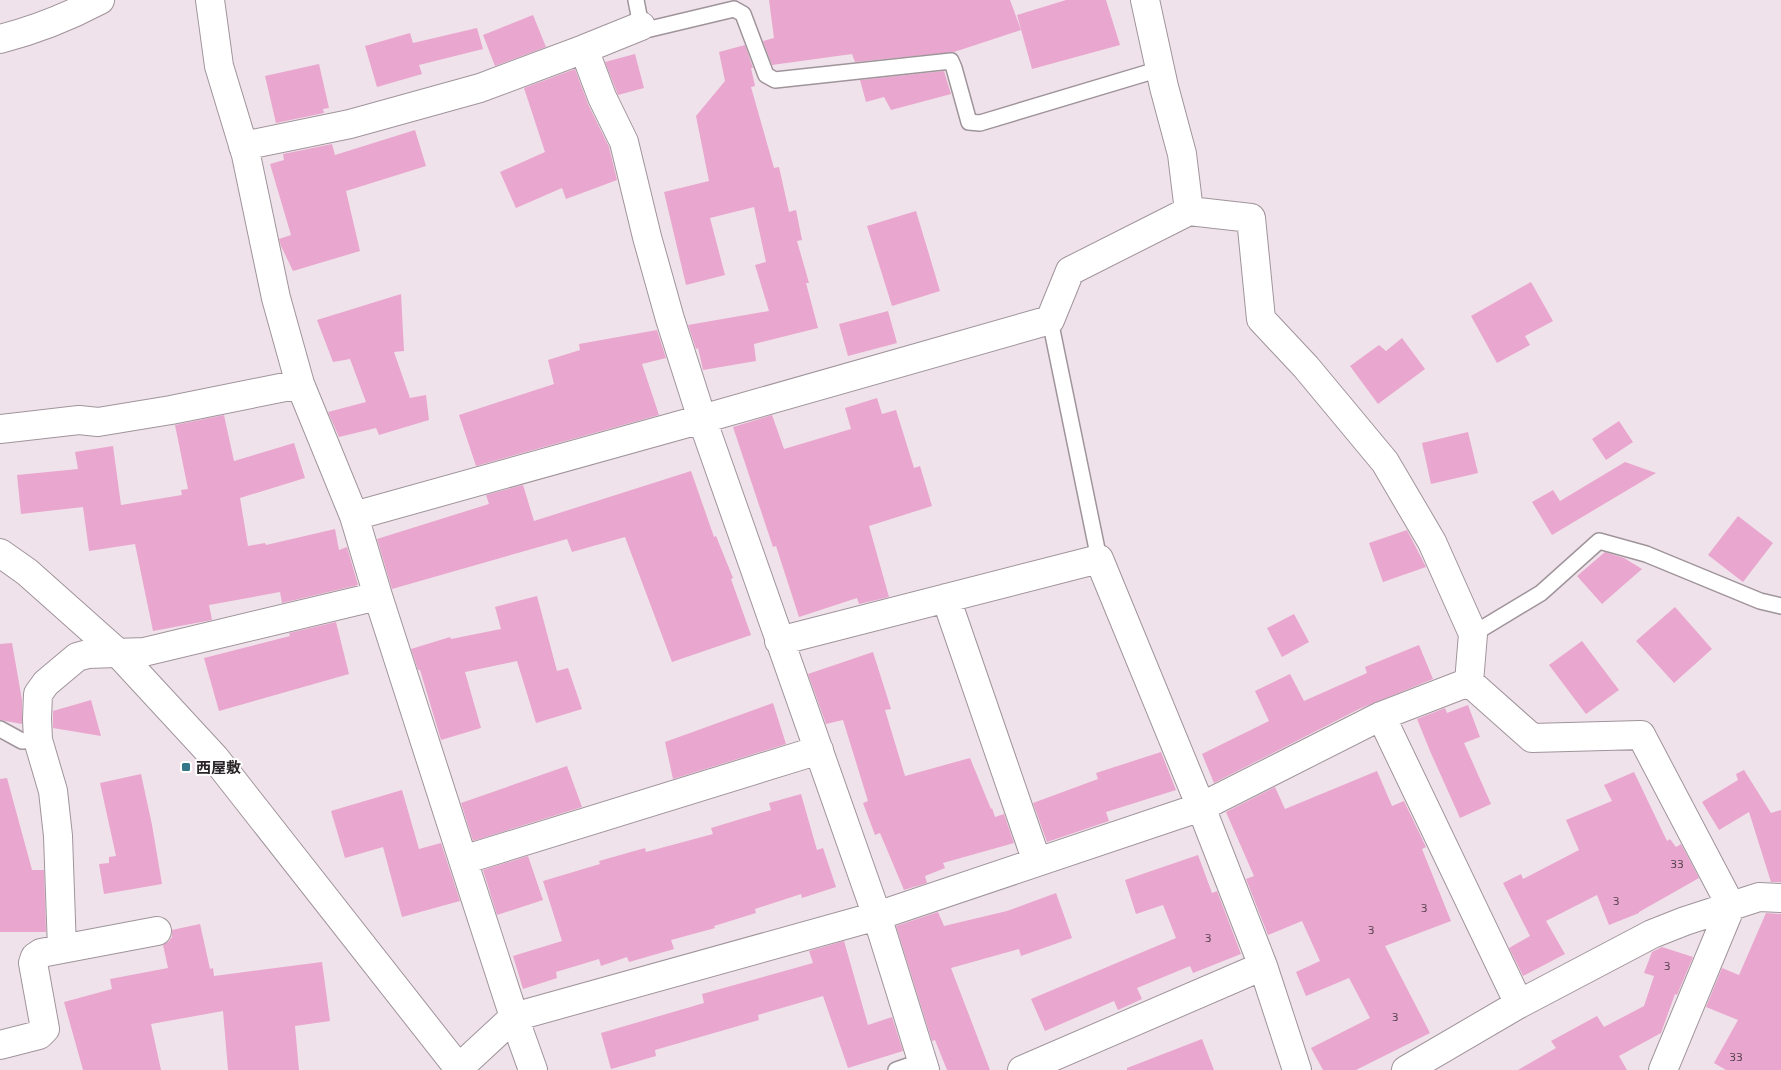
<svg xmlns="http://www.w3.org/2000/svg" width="1781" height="1070" font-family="'Titillium Web','Noto Sans JP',sans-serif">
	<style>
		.building { fill: #e9a6ce }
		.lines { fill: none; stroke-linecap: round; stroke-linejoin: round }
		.service-casing { stroke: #a0949b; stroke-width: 18 }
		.minor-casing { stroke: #a0949b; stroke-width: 30 }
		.tertiary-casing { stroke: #a0949b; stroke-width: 30 }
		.secondary-casing { stroke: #a0949b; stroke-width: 30 }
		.service { stroke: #fff; stroke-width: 15 }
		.minor { stroke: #fff; stroke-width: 28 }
		.tertiary { stroke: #fff; stroke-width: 28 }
		.secondary { stroke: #fff; stroke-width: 28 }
		.poi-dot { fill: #357789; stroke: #fff; stroke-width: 2 }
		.labels { text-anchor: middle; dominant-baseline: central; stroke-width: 4; stroke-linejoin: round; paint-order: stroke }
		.number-label { font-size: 12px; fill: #594451 }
		.poi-label { font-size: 15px; font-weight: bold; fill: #292427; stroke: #fff; text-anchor: start }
	</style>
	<rect width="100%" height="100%" fill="#f0e2ea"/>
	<path class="building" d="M769,0H1010L1021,30L954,52L855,62L852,54L772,65L763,41L774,38Z
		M1066,0H1106L1120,45L1032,69L1017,15Z
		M533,15L546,47L495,66L483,35Z
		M477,28L483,49L419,65L422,74L377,87L365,46L410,33L413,43Z
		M745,45L753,68H751L755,86L751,87L774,168L779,167L789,212L796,210L802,240L797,241L809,283H806L818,328L754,344L756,361L703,370L698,348L696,349L688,325L769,311L755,265L766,262L754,207L710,218L725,275L686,285L664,192L709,181L696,116L725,81L719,52Z
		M635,54L644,88L618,95L605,62Z
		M319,64L329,108L323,109L324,113L276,123L265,76Z
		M575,69L588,104L609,147L617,180L566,199L562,188L516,208L500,172L545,152L524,88Z
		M944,71L951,94L891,110L884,97L866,102L860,80Z
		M415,130L426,166L346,191L360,251L293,271L281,246L279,239L291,235L270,164L284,160L283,154L332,144L335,155Z
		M916,211L940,291L892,306L867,226Z
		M1531,282L1553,321L1525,336L1530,345L1497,363L1471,316Z
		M401,294L404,351L394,352L410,398L426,395L429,420L379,435L376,428L339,437L328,412L366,402L350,359L333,362L317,320Z
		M888,311L897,343L848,356L839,324Z
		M657,330L666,358L642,364L659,415L476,466L459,415L554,384L548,360L580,350L579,344Z
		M1402,338L1425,369L1378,404L1350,366L1379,345L1386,351Z
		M877,398L882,414L896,410L914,468L920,466L932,506L869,526L889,597L859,604L857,598L799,617L776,546L773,547L733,427L772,415L784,449L851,429L845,408Z
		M224,415L234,461L294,443L305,478L240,498L248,546L265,543L266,545L335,529L339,550L347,547L358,585L282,603L280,592L209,605L212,620L153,631L135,544L89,551L83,507L21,514L17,475L78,469L75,452L113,446L121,505L182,495L181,490L188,489L175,425Z
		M1619,421L1633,442L1606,460L1592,439Z
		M1468,432L1478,473L1431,484L1422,443Z
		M1625,462L1656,473L1552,535L1532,502L1553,490L1560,501Z
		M691,471L714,537L716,536L733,578L731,579L751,635L672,662L625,537L572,552L567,539L392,589L377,539L489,504L486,495L523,485L534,521Z
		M1738,516L1773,543L1743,582L1708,555Z
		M1407,530L1426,567L1383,582L1369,543Z
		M1605,552L1624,558L1642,569L1602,604L1577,576Z
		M537,596L557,671L568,668L582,709L536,723L517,661L465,672L481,728L441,740L420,670H418L411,649L450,637L451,639L501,629L495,607Z
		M1675,607L1712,649L1674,683L1636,641Z
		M1294,614L1309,642L1282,657L1267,628Z
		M336,622L349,674L219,711L204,658L290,636L289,633Z
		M1582,641L1619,690L1586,714L1549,665Z
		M12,643L22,700V724L0,720V644Z
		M1419,645L1433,679L1359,709L1214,783L1202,754L1269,721L1255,691L1290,674L1304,701L1367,673L1365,667Z
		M873,652L891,709L885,710L905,776L970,758L991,809L992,808L995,817L1004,814L1014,843L943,863L945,868L925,876L927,883L904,890L880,833L875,835L863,803L868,801L843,720L826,724L808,674Z
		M91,700L101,736L53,728V711Z
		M773,703L786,744L673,779L665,742Z
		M1468,705L1480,737L1464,743L1491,804L1460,818L1430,751L1417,719L1445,708L1447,713Z
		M1161,752L1176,790L1106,812L1109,821L1047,842L1033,803L1098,779L1096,773Z
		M567,766L582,807L473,841L461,803Z
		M1744,770L1771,813L1781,810V882H1771L1749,812L1719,830L1702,802L1738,780L1736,774Z
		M1377,771L1392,806L1404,801L1426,847L1422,849L1451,921L1385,946L1430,1033L1356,1070H1323L1311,1048L1370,1018L1349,978L1306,996L1296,972L1320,961L1302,921L1268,935L1246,879L1254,876L1226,812L1275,787L1285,809Z
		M1634,772L1667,841L1670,839L1676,847L1681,844L1699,878L1639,912V913L1609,925L1597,895L1546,921L1565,954L1523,976L1509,948L1530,936L1503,883L1521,874L1523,879L1579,850L1566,820L1612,801L1604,785Z
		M141,774L152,825L162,884L104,894L99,864L109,863V857L116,856L100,783Z
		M7,778L32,870H44L46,932H0V779Z
		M402,790L419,849L441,843L460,901L402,917L383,847L345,858L331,811Z
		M801,794L817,850L823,848L836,887L802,898L801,894L755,909L756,913L714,926L715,928L671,940L674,949L629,962L627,957L601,966L599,959L556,972L557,978L523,989L513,956L562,941L543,881L600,864L599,861L645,848L646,852L713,834L711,828L771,810L769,803Z
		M1198,855L1212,893L1217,891L1241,954L1193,973L1190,966L1137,988L1142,999L1118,1010L1114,1001L1045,1031L1031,999L1176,938L1163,905L1136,914L1125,880Z
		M528,856L543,900L497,915L483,870Z
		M1056,893L1072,938L1021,956L1019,949L951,968L990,1070H947L935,1040L932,1041L896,926L938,912L944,926L1007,911Z
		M1766,913L1781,914V1070H1726L1714,1063L1738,1020L1706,1007L1722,968L1739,975Z
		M200,924L210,969L213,968L214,976L322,962L330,1021L295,1026L299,1070H228L223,1011L151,1024L161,1070H83L64,1002L112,989L110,979L168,968L163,945L168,942L172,937V930Z
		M844,941L868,1025L892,1017L903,1051L848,1068L823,996L758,1015L759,1020L655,1050L656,1056L611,1069L601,1033L704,1003L702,994L813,963L809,951Z
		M1662,947L1693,957L1677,995L1675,994L1661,1033L1619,1056L1627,1070H1518L1556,1048L1551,1041L1597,1016L1604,1027L1644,1006L1654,976L1644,973L1652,952Z
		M1202,1039L1214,1070H1127V1068Z"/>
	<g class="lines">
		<g class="service-casing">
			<path id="service" d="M636,0L641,26L650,29L734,9L743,14L766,75L775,80L951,61L954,68L969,122L980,123L1160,69
				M1050,320L1099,559
				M1473,634L1541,593L1599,541L1646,554L1760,601L1781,606
				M0,729L22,741L38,740
				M896,1070L922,1061"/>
		</g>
		<g class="minor-casing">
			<path id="minor" d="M210,0L219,66L246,155L276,298L300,384L354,516L378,596L463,860L514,1017L533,1070
				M1145,0L1164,87L1182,154L1189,211
				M641,26L584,49L602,97L624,142L647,237L670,319L702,419L877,916L925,1070
				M243,146L350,124L480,88L584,49
				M0,429L79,420L98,422L171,410L300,384
				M354,516L702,419L1050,320L1070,271L1189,211L1251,218L1261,319L1306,367L1385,462L1432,542L1473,634L1469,682
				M946,598L1037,862
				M779,641L1099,559L1201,807L1263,966L1297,1070
				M1469,682L1532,738L1641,735L1731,906L1663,1070
				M1381,716L1519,1004
				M463,860L819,750
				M62,949L58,836L53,791L38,740L37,719L38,694L46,683L77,657L88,654L144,652L378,596
				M0,1045L39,1035L45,1029L33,963L35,957L41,953L62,949L157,931
				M459,1068L514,1017L877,916L1201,807L1381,716L1469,682
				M1022,1070L1263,966
				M1406,1070L1519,1004L1652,934L1685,921L1759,897L1781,898"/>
		</g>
		<g class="tertiary-casing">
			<path id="tertiary" d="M0,553L27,572L118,653L215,758L460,1070"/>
		</g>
		<g class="secondary-casing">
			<path id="secondary" d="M0,39C35,30 68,17 100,0"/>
		</g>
		<use href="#service" class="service"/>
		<use href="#minor" class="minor"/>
		<use href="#tertiary" class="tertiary"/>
		<use href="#secondary" class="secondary"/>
	</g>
	<rect class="poi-dot" x="181" y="762" width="10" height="10" rx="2.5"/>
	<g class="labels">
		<g class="number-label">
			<text x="1677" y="863">33</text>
			<text x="1616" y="900">3</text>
			<text x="1424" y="907">3</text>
			<text x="1371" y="929">3</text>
			<text x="1208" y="937">3</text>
			<text x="1667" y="965">3</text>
			<text x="1395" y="1016">3</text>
			<text x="1736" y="1056">33</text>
		</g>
		<g class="poi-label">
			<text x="196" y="767">西屋敷</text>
		</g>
	</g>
</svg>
